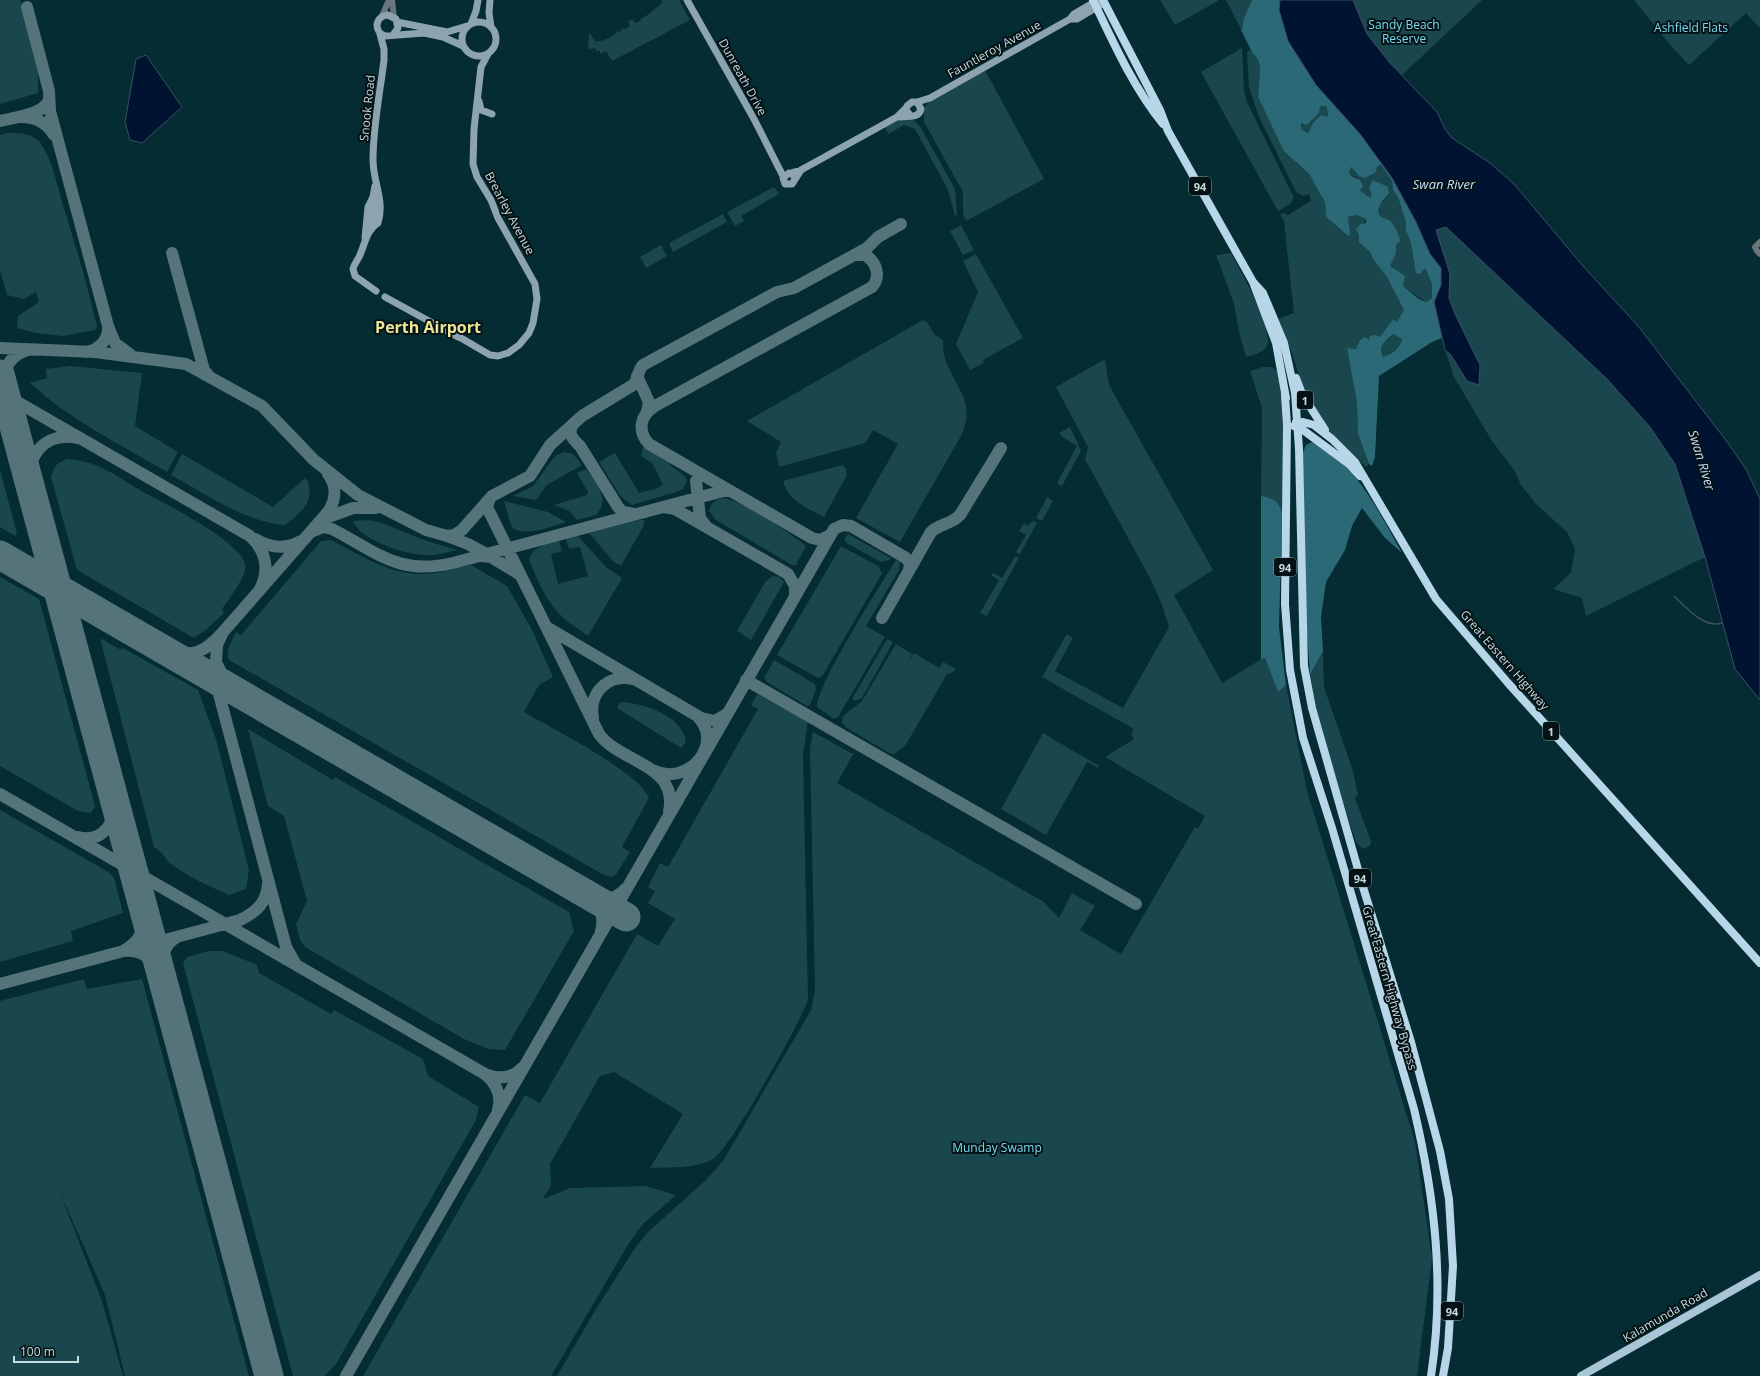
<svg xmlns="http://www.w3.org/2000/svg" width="1760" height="1376" font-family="'Open Sans',sans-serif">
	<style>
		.green { fill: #1a464e }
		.forest { fill: #2a6975; fill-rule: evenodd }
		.water { fill: #001432; stroke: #3c4f66 }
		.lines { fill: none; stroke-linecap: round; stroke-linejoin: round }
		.stream { stroke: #3c4f66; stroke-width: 1.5 }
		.taxiway { stroke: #547479; stroke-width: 12 }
		.runway { stroke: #547479; stroke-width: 29 }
		.tertiary { stroke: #68757d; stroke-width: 6 }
		.secondary { stroke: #8da3af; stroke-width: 7 }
		.primary { stroke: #aac6d6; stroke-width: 8 }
		.trunk { stroke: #b7d6e8; stroke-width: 8 }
		.labels { text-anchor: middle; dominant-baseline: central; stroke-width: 4; stroke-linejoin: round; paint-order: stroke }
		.shield { fill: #041215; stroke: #8c9ea2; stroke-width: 1 }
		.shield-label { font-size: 11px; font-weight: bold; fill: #c7dadf }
		.park-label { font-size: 12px; fill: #7adcf0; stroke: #041215 }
		.street-label { font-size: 12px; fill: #c7dadf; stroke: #041215 }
		.water-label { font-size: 13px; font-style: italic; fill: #cbddf5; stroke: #041215 }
		.district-label { font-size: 16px; font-weight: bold; fill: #ede596; stroke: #041215 }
	</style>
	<rect width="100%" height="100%" fill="#042c32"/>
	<path class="green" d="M0,0H20L38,73V93L0,104Z
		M662,0H679L690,20L612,61L606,51L600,54V51H596L595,48L588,49L589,32L595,41C601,43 616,35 618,31L620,32L623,28L625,29L630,26L628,22L632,19L635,23L641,21L640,19L645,17L644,16H646L662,3Z
		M1160,0H1218V1L1175,25Z
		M1226,0H1252C1250,7 1247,10 1245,16C1242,21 1244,25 1241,29Z
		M1353,0H1482L1402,75L1390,63L1367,34Z
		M1634,0H1760V28L1746,13L1689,65L1671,46Z
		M1242,48L1244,90L1247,102L1294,198L1290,204L1278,211L1201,72Z
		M1251,50L1258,60L1260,67L1258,97L1296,163L1310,175L1317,187L1325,202L1326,217L1347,236L1349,230L1348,217L1356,215L1366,219L1359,235V242L1370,252L1373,259L1387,277L1405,310L1397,322L1393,319L1380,337L1370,336V340L1356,349L1347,348L1357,403L1358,434L1369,464L1366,467L1332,434L1317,415L1305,394L1293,356L1278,319L1294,313L1284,221L1280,215L1284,213L1288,215L1311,201L1309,194L1303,196L1296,192L1259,117L1249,87L1247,52Z
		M985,70L1044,179L966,221L963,214V192L924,122V109L929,101Z
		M1320,106H1326L1328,114L1327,117L1313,123L1308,133L1301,129L1300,122L1307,125L1316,116Z
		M910,119L915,121L921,128L955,189L957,214L955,216L948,190L915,129L904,125L888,134L885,126L900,120Z
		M8,133C20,133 34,133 41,144C52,159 57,184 62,202C75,243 87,284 97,326L96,330L63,336L36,333L17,328L18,316L39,302L36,292L24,299L7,295L0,271V135Z
		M1381,165L1392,181L1393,190L1398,197L1406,224V231L1410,240L1414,264L1425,267L1432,284V298L1426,302L1403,286L1399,273L1390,266L1379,213L1380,205L1389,194H1372L1370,198L1360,190L1357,177L1351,176L1349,172L1351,167L1358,175L1377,169L1378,166Z
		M772,188H775L779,194L741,216L744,221L735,226L727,212Z
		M723,214L727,222L673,252L669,243Z
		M961,225L974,250L963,255L950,231Z
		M1446,227L1607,379L1650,427L1675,464L1705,557L1586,616L1582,598L1553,589L1571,573L1575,549L1567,532L1536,504L1521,485L1514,470L1492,441L1454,377L1445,350L1451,355L1467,381L1479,385L1480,365L1455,314L1449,298L1450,274L1436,230Z
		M661,245L667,256L646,268L640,257Z
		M1231,253C1239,268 1275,332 1267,346C1263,353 1253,355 1246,357L1239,332L1234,304L1216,255Z
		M976,254L1023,338L983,360L984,363L970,370L956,344L978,292L963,261Z
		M923,320L927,322L934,334L943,340C943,347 943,354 946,361C957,391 976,401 961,436L900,542L856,518L898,444L873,430L865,443L779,467L776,453L781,442L747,421Z
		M1394,334L1402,338C1399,349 1393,354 1383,358L1381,351L1384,341Z
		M1105,359L1109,385L1213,570L1174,595L1222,683L1265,657L1278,692L1286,685L1307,791L1415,1142L1432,1258L1417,1376H557L596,1309L635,1248L648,1232L706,1180L723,1161L811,1010L815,990L810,749L813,732L851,753H854L837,783L1044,902L1059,918L1072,893L1095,906L1080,930L1121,954L1195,827L1198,829L1205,816L1105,757L1134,739L1131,734L1134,729L1042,677L1067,634L1073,638L1055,671L1123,708L1169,627L1162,605L1151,580L1085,459L1088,447L1056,387Z
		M71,366L142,373L135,426L178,452L167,472C121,445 70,420 30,383L47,378L46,369Z
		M1263,367H1272L1277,371L1284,410V509L1282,513C1279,502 1272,498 1261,496L1262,408L1250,371Z
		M1070,427L1081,451L1062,486L1057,483L1077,446L1061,436L1059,433Z
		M643,447L668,461C672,470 684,471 687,481L683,489L673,493L632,505L621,497L599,462L615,453L639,493L658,488L663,484L652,463L641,456Z
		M564,452L573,454L582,465L547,485L536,500L513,496L533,486L555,456Z
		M182,454L273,507L305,478C308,481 308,482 309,486C313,504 298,515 285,525C245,522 206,494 171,475Z
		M68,459C78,460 88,462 98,466C112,472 126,482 140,490C165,504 235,538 245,563C249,574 228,600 222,609L224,613L207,629L194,638L77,570L51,477C54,466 57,462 68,459Z
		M842,465L846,469L847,475L824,517C806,507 789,502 783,481Z
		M586,469C596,483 611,499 596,515L577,520L569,511L554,505L587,495L588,492L577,473Z
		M0,470L17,533L15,536L0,527Z
		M1047,497L1053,501L1042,521L1036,518Z
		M724,498C746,503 788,532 806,546L796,565H792L716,520L709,511C711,502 716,499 724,498Z
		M504,501L548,512L566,522C549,527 529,537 512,528Z
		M368,520L379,522L427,541L457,550C447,552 437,556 426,555C408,555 360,541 353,521Z
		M639,520H644V525L621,566L613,561L589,533Z
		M1034,521L1037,523L1020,554L1016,552L1026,535L1019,531L1024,523L1028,526L1031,522Z
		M848,534L891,558L889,560L881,562L848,544L844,540Z
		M578,536L606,567L622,578L588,636C577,628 565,621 556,610C544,596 536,577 529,560C533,546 545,544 559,541L562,551L551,554L558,584L588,576L580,547L569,549L566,539Z
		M331,540C360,555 388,574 422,574C439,574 455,569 471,565L507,586L531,628L553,677L539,685L524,712C551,728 639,772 649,798L622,847L630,852L617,873L612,877L604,875L229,660C225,651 232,640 236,632L241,635L321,541Z
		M841,546L878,566L882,573L823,675L818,678L777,655Z
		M1015,556L1019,558L987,616L980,613L999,580L991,575L993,573L1002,578Z
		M896,560L900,562L899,570L866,626L885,637L838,717L834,719L817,707C815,688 882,582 896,560Z
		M773,576L779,577L784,582L751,640L737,631L765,582Z
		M0,577L39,599L95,806L91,813L78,811L0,766Z
		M100,638L121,650L123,648L198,690L216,739L249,870L246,889L229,895C209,886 188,877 171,864C164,859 165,853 154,847Z
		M887,639L893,642L862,698L855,701L852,699Z
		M896,644L912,654L908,663L914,653L939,668L943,662L956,669L952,673L947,674L905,746L894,754L889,753L847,728L842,723L843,716L862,701Z
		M1323,651L1324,687L1353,771L1358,795L1355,798L1371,841L1370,846L1362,849L1356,842L1323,742L1314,702L1310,675Z
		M774,660L815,684L816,689L810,705L807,706L767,682L764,678Z
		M757,694L808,720L803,754L808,1000C801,1021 729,1151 713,1159C695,1169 670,1167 650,1168L683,1114L614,1072L600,1076L550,1164L551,1185L543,1199L570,1188L646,1186L676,1195L643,1224L629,1243L551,1376H363L525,1095L540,1103L637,934L658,946L675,919L648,903L655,891L648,887L660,863L668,867L758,709L751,705Z
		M622,702C645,704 682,715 686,742L681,748L617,708L619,703Z
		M248,729L333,780L335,777L569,912L574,931L505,1050L488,1049L464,1039L305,947L300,940L296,924L307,901L284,816L268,806Z
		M1043,733L1099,766L1098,768L1087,762L1046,835L1001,809Z
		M0,810L110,873L114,878L123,913L71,931L73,941L0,962Z
		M209,951H223L257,965L259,973L331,1014L334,1010L423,1059L428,1076L479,1107L476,1120L336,1364L325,1376H293L183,963L187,957Z
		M84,979L87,989L142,979L249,1376H125L105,1295L59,1190L102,1301L123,1376H0V1001Z"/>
	<path class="forest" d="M1252,0H1280L1279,10L1316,85L1360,134L1392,178L1416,222L1430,254L1441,268V285L1434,302L1442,338L1432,342L1379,376L1375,457L1372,466L1369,464L1358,434L1357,403L1347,348L1356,349L1360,340L1365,337L1369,340L1370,336L1375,335L1380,337L1393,319L1397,322L1404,310L1387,277L1373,259L1370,252L1359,242V235L1356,229L1361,224L1366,223V219L1356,215L1348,217L1350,234L1348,236L1326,217L1325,202L1318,190L1310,175L1284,151L1258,97L1260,67L1258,60L1251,50L1241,30C1244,25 1242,21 1245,16C1247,10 1250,6 1252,0ZM1320,106H1326L1328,114L1327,117L1321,115L1313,123L1308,133L1301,129V123L1307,125L1319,113ZM1381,165L1392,181L1393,190L1398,197L1406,223V231L1410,240L1416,273L1420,274L1425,268L1432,284V298L1426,302L1419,299L1403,286L1405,276L1390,266L1396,253V245L1400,241C1399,235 1395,225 1390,221C1388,219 1384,219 1381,217C1374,210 1384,198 1389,194L1388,187L1373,180C1369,186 1368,189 1372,194L1370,198L1360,190L1363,186L1360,180L1351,176L1349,172L1351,167L1358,175L1364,178L1375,173L1378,166ZM1394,334L1402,339C1399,349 1393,354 1383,357C1378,346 1385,340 1394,334Z
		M1312,442C1320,443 1324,447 1330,452C1363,478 1382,517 1402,553L1385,538L1362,508L1352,526L1345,550L1326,582L1321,617L1323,651L1310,675L1305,603L1302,455L1306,445Z
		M1261,496C1273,498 1279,501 1282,513L1279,627L1286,685L1278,692L1265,658L1261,659Z"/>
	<path class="water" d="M1280,0H1353L1367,34L1390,63L1437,112L1445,129L1452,138L1490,163L1514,184L1583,266L1638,326L1728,443L1747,471L1760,499V700L1735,669L1705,557L1675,464L1650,427L1607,379L1446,227L1436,230L1450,274L1449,298L1455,314L1480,365L1479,385L1467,381L1451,355L1445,350L1434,302L1441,285V268L1430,254L1416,222L1392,178L1360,134L1316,85L1288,41L1279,10Z
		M146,55L182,107L142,143L130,140L125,122L136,59Z"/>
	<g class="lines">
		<path class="stream" d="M1674,596C1685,606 1704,629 1722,623"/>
		<path class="taxiway" d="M27,7L49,91L50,111L108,326L115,343L131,355
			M21,117C35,117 47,123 54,135
			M0,121C15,117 43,115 49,100
			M172,253L204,370L209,376
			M0,348L95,352L186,364L262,406L314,460L358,495L426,530L447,536L454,535L462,530L492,496L530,476L550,445L582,416L633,385C639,379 637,371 643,365L777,292L794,288L867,248L878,237L901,224
			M87,352C100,349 109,339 108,326
			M637,376L649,402L647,412
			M0,392L250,536C267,552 270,571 259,591
			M6,396C0,376 6,356 28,350
			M574,423C566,433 573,439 580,446L618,507L623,512L634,514
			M696,481L700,518L706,526
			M31,490C24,458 43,431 78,438
			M490,498L487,507L599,734C620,763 679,764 669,812
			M664,507L675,509L788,574L795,586V595
			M323,519L353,508H376
			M311,532L323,527L332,529C377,552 398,576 453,563L727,490
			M830,535L820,540L812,538L649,444C637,431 640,415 655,406L872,287C881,277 877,262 865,255H854
			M447,536L468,544L490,556
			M255,539C270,548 285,550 301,541
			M482,556L491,557L519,574
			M882,618L931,532C939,524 952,524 960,515L1001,448
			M548,628L701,718L715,721L727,714
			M223,632L217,645L215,679L286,947L295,963
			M167,652C196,656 204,653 223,632L328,512C336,500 337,486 328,474
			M185,662L205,676L216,690
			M217,664L228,687
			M746,680L1136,904
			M593,718C588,693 608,674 632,679
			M653,770C687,788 727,743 696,715
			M0,794L485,1074C496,1083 502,1096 498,1110
			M78,837C101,843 115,825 115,803
			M127,849L143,873
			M126,867L137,887
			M585,893C597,902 606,914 601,931
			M588,894C601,900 615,901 625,889
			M144,911C145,930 140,942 123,951C141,949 152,958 161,973C161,959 163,945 177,937
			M0,984L240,920C257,912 267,902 268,883
			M485,1074C498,1079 512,1079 522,1068
			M346,1376L834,529L843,525L851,526L906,558L910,564L909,570"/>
		<path class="runway" d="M0,374L269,1376
			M0,555L626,917"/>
		<path class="tertiary" d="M392,0L394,18
			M382,16L389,0
			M1760,242L1755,247L1757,251L1760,254"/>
		<path class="secondary" d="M490,0L489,13L491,27
			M687,0L754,119L783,176
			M1070,19H1077L1104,3
			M462 39a17 17 0 1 1 34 0a17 17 0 1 1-34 0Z
			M397,22L447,32L467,26
			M471,24L476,11L478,0
			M393,35L398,28L396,19L388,15C375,16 373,31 385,36L424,33L443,37L463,46
			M479,101L481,110L492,114
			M917,102L930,98L1070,19L1074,14L1098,0
			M897,117C906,116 919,119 921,109L917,102H912L907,106L906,110L910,115
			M791,173L801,170L897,117L906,108
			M795,178L792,174L789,173L783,178L785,184H792L801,170
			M372,227L377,194
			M365,238L368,207L373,197L375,186
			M376,291L355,276L353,269C354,264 357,261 359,257C365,245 366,230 378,223C385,201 373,182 373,160C373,126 380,93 384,60V49L380,34
			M385,297L458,337
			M461,338L490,355L498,356L508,353L519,345L529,333L533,323L537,299L535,284L498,218L491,200L477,177L473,164L474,129L481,67L488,54"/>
		<path class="primary" d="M1581,1376L1760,1275"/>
		<path class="trunk" d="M1093,0C1113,42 1133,87 1163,124
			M1103,0L1160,110L1168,131L1253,282L1276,343L1286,398
			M1253,282L1263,293L1284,343L1295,393L1299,449L1304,666L1312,708L1363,887L1411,1042L1440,1151L1449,1199L1453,1266L1448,1348L1443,1376
			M1296,378L1302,394L1325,430
			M1285,395L1287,425L1285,604L1290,670L1303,738L1332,828L1414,1109C1435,1198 1445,1285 1431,1376
			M1296,422L1303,430L1349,464L1360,476
			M1294,426L1303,422L1314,425L1332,439L1355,462L1436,599L1508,683L1760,963"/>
	</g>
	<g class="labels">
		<g class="shield">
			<rect x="1189" y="177" width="22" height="18" rx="3"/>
			<rect x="1297" y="391" width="16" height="18" rx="3"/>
			<rect x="1274" y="558" width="22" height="18" rx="3"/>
			<rect x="1543" y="722" width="16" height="18" rx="3"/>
			<rect x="1349" y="869" width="22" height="18" rx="3"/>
			<rect x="1441" y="1302" width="22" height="18" rx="3"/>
		</g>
		<g class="shield-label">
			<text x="1200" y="186">94</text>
			<text x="1305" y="400">1</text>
			<text x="1285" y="567">94</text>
			<text x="1551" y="731">1</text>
			<text x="1360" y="878">94</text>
			<text x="1452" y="1311">94</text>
		</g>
		<g class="park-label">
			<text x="1404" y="24">Sandy Beach<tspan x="1404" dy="14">Reserve</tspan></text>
			<text x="1691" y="27">Ashfield Flats</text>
			<text x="997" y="1147">Munday Swamp</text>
		</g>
		<g class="street-label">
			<text transform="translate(994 49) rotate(-29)">Fauntleroy Avenue</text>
			<text transform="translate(743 77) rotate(61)">Dunreath Drive</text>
			<text transform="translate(367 108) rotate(-84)">Snook Road</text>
			<text transform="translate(510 213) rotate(62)">Brearley Avenue</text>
			<text transform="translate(1505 660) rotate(49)">Great Eastern Highway</text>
			<text transform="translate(1390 988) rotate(74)">Great Eastern Highway Bypass</text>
			<text transform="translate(1665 1315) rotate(-30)">Kalamunda Road</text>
		</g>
		<g class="water-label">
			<text x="1444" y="184">Swan River</text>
			<text transform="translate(1702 460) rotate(73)">Swan River</text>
		</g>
		<g class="district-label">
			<text x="428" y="327">Perth Airport</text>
		</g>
	</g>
	<path d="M14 1356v6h64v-6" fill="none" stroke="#c7dadf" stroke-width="2"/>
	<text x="20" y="1356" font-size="12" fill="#c7dadf" stroke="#041215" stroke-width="3" paint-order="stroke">100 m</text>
</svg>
